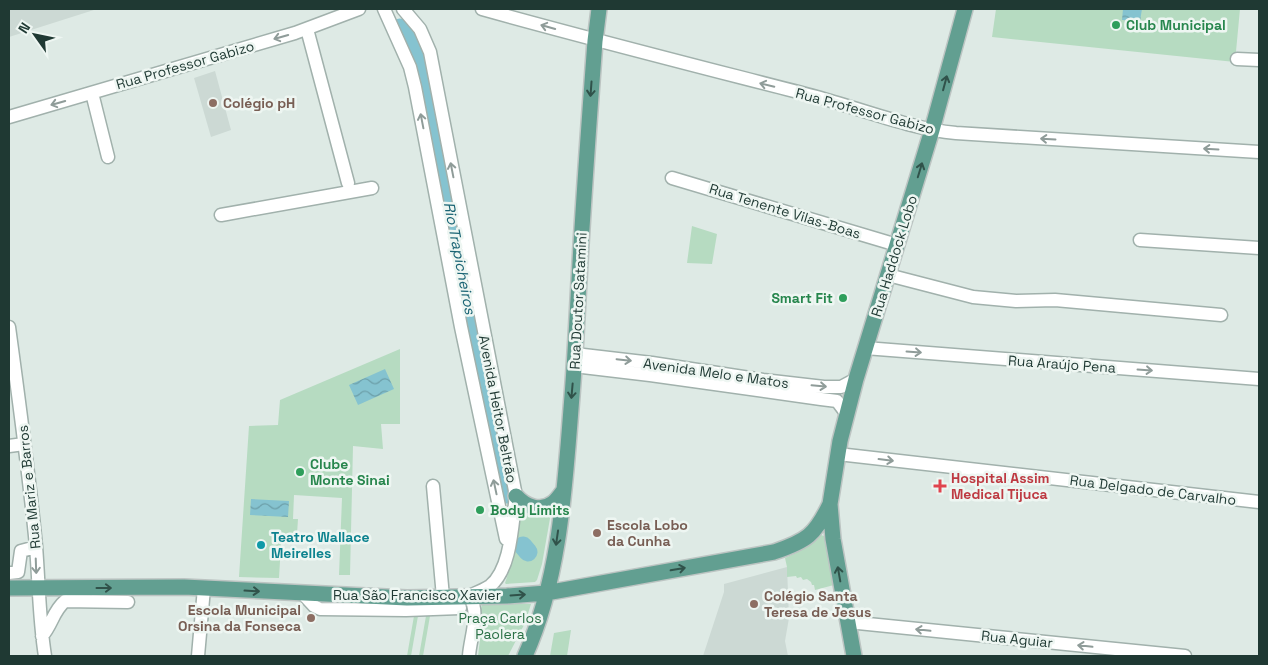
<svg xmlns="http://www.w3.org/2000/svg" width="1268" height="665" font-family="'Space Grotesk',sans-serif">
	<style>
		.built { fill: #ccd9d4 }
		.green { fill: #b6dbc1 }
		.water { fill: url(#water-waves) }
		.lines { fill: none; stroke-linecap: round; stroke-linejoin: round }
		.river { stroke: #85c3d0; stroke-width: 19 }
		.minor-casing { stroke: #a1b1ac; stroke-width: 15 }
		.major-casing { stroke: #bcc4c2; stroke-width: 18 }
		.minor { stroke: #fff; stroke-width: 12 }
		.major { stroke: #629f91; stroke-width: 15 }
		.oneway { stroke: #8f9c99 }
		.oneway2 { stroke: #30524a }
		.leisure-dot { fill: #2e9e5b; stroke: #eef6f2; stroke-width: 2 }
		.education-dot { fill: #8d6e63; stroke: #eef6f2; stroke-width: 2 }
		.health-dot { fill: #e0444e; stroke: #eef6f2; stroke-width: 2 }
		.culture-dot { fill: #0f9aa8; stroke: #eef6f2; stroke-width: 2 }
		.labels { text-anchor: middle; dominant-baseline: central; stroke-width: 5; stroke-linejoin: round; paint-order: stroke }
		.leisure-label { font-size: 14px; font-weight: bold; fill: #27864d; stroke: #eef6f2; text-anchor: start }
		.street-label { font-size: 14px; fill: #1f3933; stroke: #eef6f2 }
		.education-label { font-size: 14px; font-weight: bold; fill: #785e54; stroke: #eef6f2; text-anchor: start }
		.health-label { font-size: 14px; font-weight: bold; fill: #be3a42; stroke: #eef6f2; text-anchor: start }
		.culture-label { font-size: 14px; font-weight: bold; fill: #0d838f; stroke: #eef6f2; text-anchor: start }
		.park-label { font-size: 14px; fill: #2a7046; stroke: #eef6f2 }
		.water-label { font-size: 15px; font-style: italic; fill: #1a6474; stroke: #eef6f2 }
	</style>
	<defs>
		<pattern id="water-waves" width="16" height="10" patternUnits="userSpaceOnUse" patternTransform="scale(1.25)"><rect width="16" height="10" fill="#85c3d0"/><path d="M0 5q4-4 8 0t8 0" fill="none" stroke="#6c9fa9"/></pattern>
	</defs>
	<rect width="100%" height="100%" fill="#deeae5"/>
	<path class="built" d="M9,9H97L9,37Z
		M215,71L231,130L211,137L194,78Z
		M787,567L789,618L785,641L788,656H703L724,592V584Z"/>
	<path class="green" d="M996,9H1240L1235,62L992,37Z
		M692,226L717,234L712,264L687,263Z
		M400,349V424H381L383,449L353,446L350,575H339L342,498L294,495L293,519H298L297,534H289L288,544H281L279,578L239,577L249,426L278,425L280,400Z
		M522,507H552L542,564L537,580L535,582L506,584L505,583L514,556Z
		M821,535L824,536L834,585L815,590L814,585H812L811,582L807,579L803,580L801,577L797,578L796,576L787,577V567L785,558L796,553Z
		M482,604H531L525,623L508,656H478L480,640L477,634Z
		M414,616H418L411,656H407Z
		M426,616H430L423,656H419Z
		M571,630L567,656H550L554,633Z"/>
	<path class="water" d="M1123,9H1142L1140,21L1122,20Z
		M385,369L394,389L358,405L349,385Z
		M251,499L289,501L288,517L250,515Z"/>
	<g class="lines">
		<path class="river" d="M400,28L414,41L421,63L507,494
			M523,546L528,552"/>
		<g class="minor-casing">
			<path id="minor" d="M384,9L410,67L415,87L461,327L506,539
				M403,9L420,29L430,52L516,496C512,522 512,568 490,586C484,590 476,593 469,596C481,612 470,638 469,656
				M482,9C593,40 705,68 817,97C861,109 911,129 956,133L1259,152
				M307,29L348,183
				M1237,59L1259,60
				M92,93L108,157
				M9,117L295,33L359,9
				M672,178L897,245
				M221,215L372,188
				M1140,240L1259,248
				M888,275L973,297L1016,301L1055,300L1221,315
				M9,327C19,400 29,473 36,546C39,583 39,619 45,656
				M865,348L1259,379
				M575,354L652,363L763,380L824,387H841L856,379
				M574,366L650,375L821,399L837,401L846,413
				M9,446L24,444
				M838,454L1259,502
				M433,486L443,597
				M9,573L18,572L21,551L36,547
				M302,593L314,606L320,609L406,610L460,608
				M848,622L1185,656
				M42,636C52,625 53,611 65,601L128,602
				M198,656L204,588"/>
		</g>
		<g class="major-casing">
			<path id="major" d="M516,496C525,506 540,513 553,503C557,500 561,494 564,490
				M9,588L184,587L407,598L507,596L546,593L774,552C807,541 815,535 830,504
				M525,656C561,576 565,483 572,396C576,346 578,295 581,245C585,177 590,109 595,41L599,9
				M854,656L833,539L830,504L840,441L856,379L932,130L965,9"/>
		</g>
		<use href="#minor" class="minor"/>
		<use href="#major" class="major"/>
	</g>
	<defs><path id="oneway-shaft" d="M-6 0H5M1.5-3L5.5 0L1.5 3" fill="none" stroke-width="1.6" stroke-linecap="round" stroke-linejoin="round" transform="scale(1.25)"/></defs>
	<g class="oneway">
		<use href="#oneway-shaft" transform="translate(548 27) rotate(-164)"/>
		<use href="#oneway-shaft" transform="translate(281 37) rotate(164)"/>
		<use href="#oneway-shaft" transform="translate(767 85) rotate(-166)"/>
		<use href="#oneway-shaft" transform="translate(58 103) rotate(164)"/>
		<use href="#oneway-shaft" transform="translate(422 121) rotate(-101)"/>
		<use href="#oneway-shaft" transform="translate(1048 139) rotate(-177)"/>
		<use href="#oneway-shaft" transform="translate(1211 149) rotate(-177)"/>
		<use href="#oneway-shaft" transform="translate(452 170) rotate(-101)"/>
		<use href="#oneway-shaft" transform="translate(914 352) rotate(4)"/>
		<use href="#oneway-shaft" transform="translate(624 360) rotate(6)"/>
		<use href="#oneway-shaft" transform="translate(1145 370) rotate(4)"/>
		<use href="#oneway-shaft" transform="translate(819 386) rotate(5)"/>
		<use href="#oneway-shaft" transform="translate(886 460) rotate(7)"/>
		<use href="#oneway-shaft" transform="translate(495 487) rotate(-102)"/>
		<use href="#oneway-shaft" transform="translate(36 566) rotate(88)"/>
		<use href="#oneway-shaft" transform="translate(923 630) rotate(-174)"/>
		<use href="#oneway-shaft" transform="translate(1085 646) rotate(-174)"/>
	</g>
	<g class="oneway2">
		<use href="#oneway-shaft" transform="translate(945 83) rotate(-75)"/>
		<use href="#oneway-shaft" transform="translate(591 89) rotate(94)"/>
		<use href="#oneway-shaft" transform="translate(920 170) rotate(-73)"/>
		<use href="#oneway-shaft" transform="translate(572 391) rotate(95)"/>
		<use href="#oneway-shaft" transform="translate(557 538) rotate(98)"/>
		<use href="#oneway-shaft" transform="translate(678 569) rotate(-10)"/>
		<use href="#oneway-shaft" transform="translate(839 574) rotate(-100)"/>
		<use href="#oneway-shaft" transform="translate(104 588)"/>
		<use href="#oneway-shaft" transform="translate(252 591) rotate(3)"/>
		<use href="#oneway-shaft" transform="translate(518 595) rotate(-4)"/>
	</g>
	<g class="leisure-dot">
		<circle cx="1116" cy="25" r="5"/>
		<circle cx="843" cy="298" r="5"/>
		<circle cx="300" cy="472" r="5"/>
		<circle cx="480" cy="510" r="5"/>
	</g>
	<g class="education-dot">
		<circle cx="213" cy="103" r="5"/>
		<circle cx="597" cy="533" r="5"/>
		<circle cx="754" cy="604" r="5"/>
		<circle cx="311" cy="618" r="5"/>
	</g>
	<path class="health-dot" d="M937.5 478.5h5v5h5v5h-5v5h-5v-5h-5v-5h5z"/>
	<circle class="culture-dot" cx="261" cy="545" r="5"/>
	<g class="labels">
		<g class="leisure-label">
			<text x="1126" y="25">Club Municipal</text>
			<text x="833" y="298" text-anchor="end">Smart Fit</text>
			<text x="310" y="464">Clube<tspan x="310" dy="16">Monte Sinai</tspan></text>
			<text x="490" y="510">Body Limits</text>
		</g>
		<g class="street-label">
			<text transform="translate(185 65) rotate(-16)">Rua Professor Gabizo</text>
			<text transform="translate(865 111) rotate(15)">Rua Professor Gabizo</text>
			<text transform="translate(785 211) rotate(17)">Rua Tenente Vilas-Boas</text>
			<text transform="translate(894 256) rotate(-73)">Rua Haddock Lobo</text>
			<text transform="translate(578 301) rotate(-87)">Rua Doutor Satamini</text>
			<text transform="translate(1062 364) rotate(4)">Rua Araújo Pena</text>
			<text transform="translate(716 373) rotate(8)">Avenida Melo e Matos</text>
			<text transform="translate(498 409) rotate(79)">Avenida Heitor Beltrão</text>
			<text transform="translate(29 487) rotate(-96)">Rua Mariz e Barros</text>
			<text transform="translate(1153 490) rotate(7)">Rua Delgado de Carvalho</text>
			<text x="417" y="595">Rua São Francisco Xavier</text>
			<text transform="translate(1017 639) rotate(6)">Rua Aguiar</text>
		</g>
		<g class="education-label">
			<text x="223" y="103">Colégio pH</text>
			<text x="607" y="525">Escola Lobo<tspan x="607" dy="16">da Cunha</tspan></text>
			<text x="764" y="596">Colégio Santa<tspan x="764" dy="16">Teresa de Jesus</tspan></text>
			<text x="301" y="610" text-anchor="end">Escola Municipal<tspan x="301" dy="16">Orsina da Fonseca</tspan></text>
		</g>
		<g class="health-label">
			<text x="951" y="478">Hospital Assim<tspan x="951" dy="16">Medical Tijuca</tspan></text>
		</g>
		<g class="culture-label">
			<text x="271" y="537">Teatro Wallace<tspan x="271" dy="16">Meirelles</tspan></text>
		</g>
		<g class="park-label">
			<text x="500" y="618">Praça Carlos<tspan x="500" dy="16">Paolera</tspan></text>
		</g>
		<g class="water-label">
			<text transform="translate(460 258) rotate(79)">Rio Trapicheiros</text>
		</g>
	</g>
	<rect width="1268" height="665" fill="none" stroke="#1f3933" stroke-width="20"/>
	<g transform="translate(35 35) rotate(303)" stroke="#eef6f2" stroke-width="4" paint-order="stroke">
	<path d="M0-4L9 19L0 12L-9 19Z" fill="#1f3933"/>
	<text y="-8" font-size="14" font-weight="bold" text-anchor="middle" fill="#1f3933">N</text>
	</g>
</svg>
